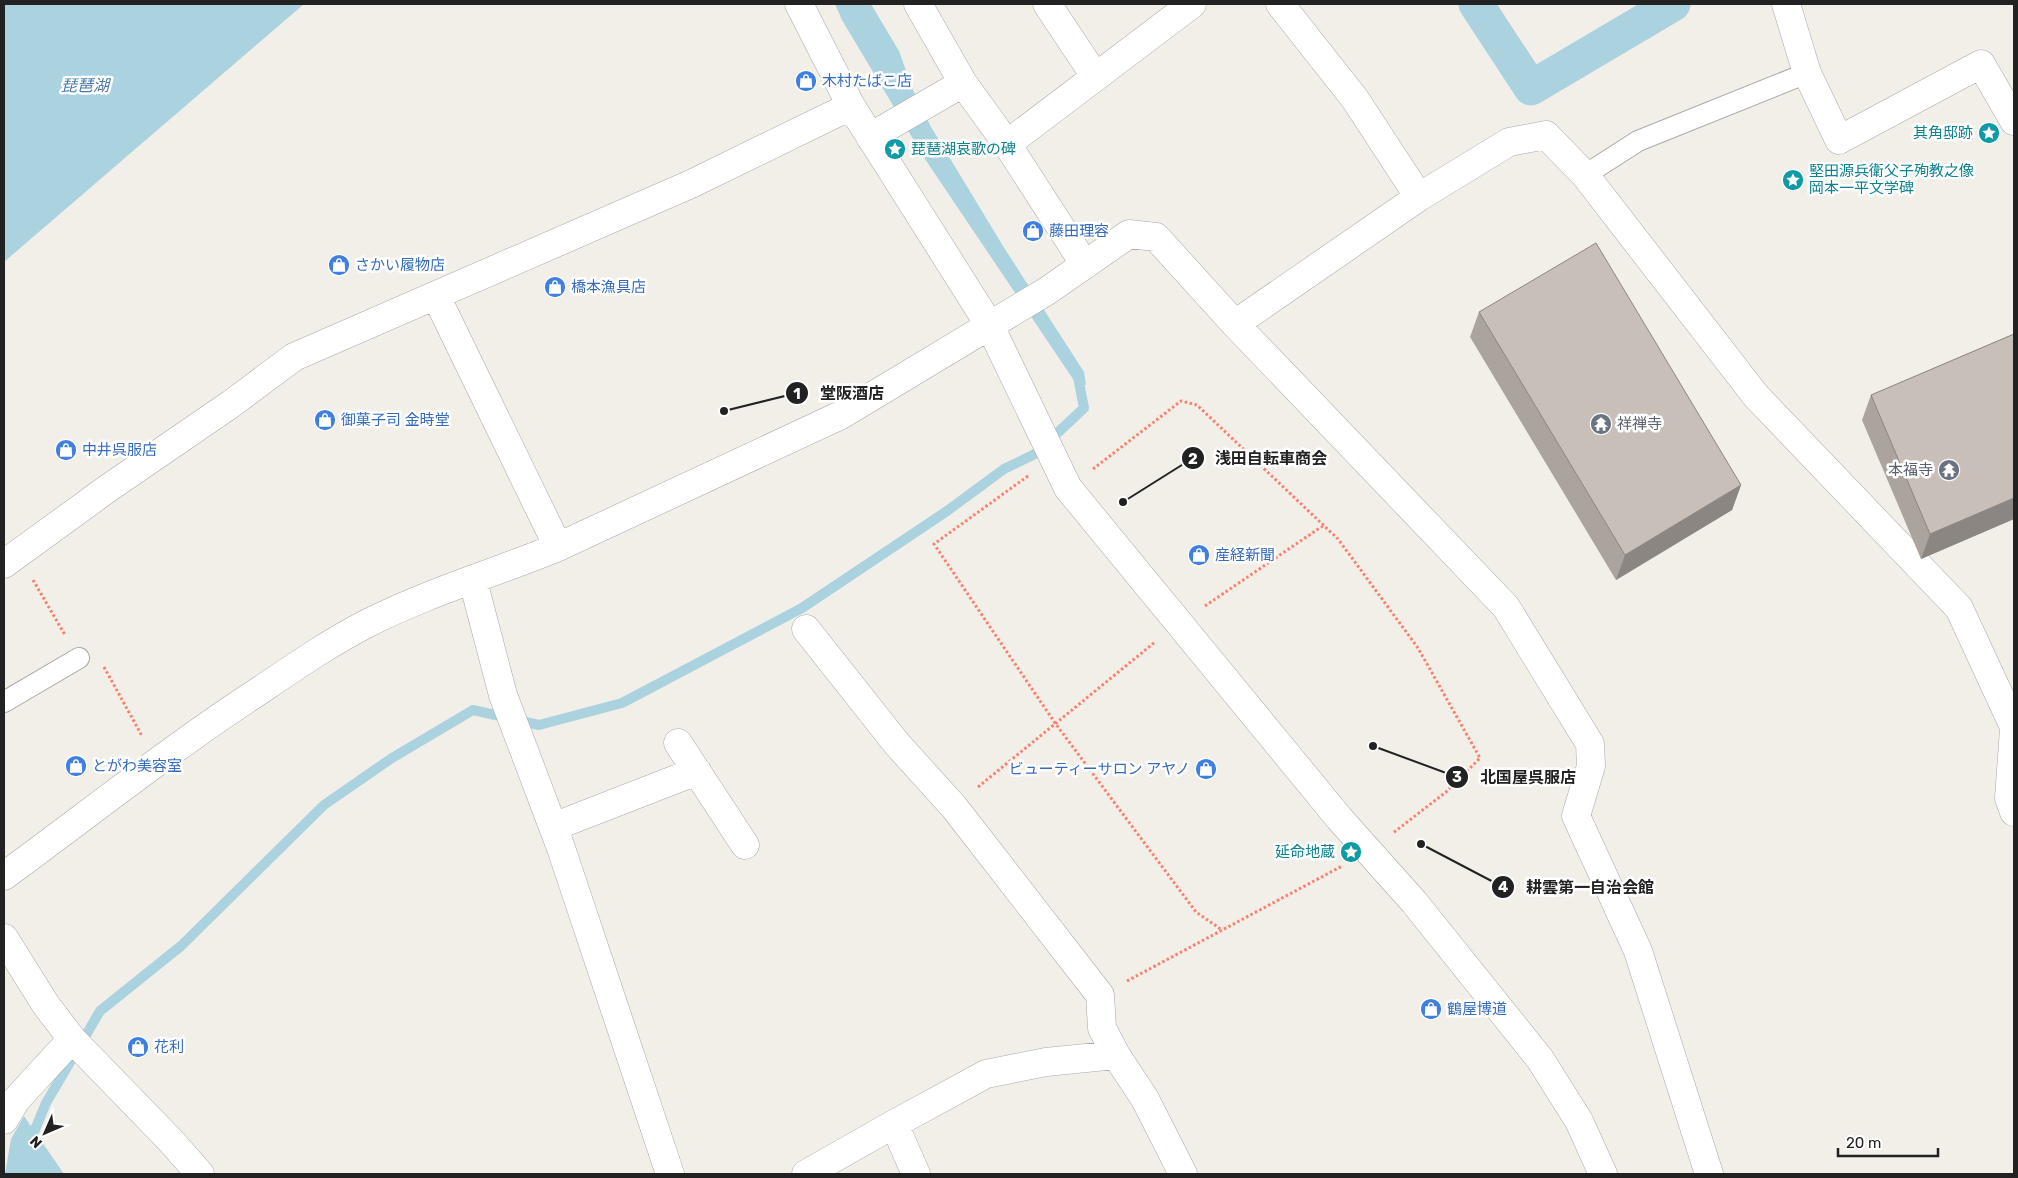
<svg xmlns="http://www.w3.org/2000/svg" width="2018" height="1178" font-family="Rubik,'Noto Sans JP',sans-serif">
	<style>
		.water { fill: #aad3df }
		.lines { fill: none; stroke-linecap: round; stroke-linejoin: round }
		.stream { stroke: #aad3df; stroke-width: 10 }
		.canal { stroke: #aad3df; stroke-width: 35 }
		.lane-casing { stroke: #a9a9a9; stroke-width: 22 }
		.street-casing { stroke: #a9a9a9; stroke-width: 29 }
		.path { stroke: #fa8072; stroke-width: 3; stroke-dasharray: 2.5 2.5; stroke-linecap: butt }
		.lane { stroke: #fff; stroke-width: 20 }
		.street { stroke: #fff; stroke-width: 28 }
		.wall { fill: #aba49e }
		.shaded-wall { fill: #8b8681 }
		.building { fill: #c7bfb8; stroke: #8b8681 }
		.labels { text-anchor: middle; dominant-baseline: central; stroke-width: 5; stroke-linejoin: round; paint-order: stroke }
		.shop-label { font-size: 15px; fill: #366cbe; stroke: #fff; text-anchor: start }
		.culture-label { font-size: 15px; fill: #0d838f; stroke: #fff; text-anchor: end }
		.worship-label { font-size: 15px; fill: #5b616d; stroke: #fff; text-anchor: start }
		.water-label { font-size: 16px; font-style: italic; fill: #4a7aab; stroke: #fff }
		.leader { fill: none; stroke: #222; stroke-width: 2 }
		.callout-dot { fill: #222; stroke: #fff; stroke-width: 2 }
		.mark-label { font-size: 15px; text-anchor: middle; font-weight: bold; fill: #fff }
		.callout-label { font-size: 16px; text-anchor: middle; font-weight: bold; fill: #222; stroke: #fff; stroke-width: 5; stroke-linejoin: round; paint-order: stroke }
	</style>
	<rect width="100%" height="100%" fill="#f2efe9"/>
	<path class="water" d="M4,4H304L4,262Z
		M835,4H871L899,51L913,90L931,127L1003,246L1084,372L1086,385L1075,382L925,159L842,20Z
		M24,1116L64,1174H5L11,1139Z"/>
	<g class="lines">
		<path class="stream" d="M32,1144L34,1132L46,1103L100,1011L181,946L324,805L392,758L473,710L539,725L622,703L802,608L947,511L1004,469L1035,454L1084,408L1077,372"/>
		<path class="canal" d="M1476,4L1531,88L1673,4"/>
		<g class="lane-casing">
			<path id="lane" d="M1585,175L1638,141L1807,73
				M4,702L79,658"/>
		</g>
		<g class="street-casing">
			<path id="street" d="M799,4L851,106L990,326L1068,488L1339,818L1414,902L1540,1059L1579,1121L1603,1174
				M918,4L963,83L1007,144L1085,265
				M1047,4L1095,76
				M1280,4L1355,99L1419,197
				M1786,4L1807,73L1839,140L1981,64L2014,121
				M870,137L963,83
				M1007,144L1192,4
				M436,296L558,547
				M1235,324L1419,197L1509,142L1546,135L1585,175L1756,396L1959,608L2014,727
				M4,564L107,489L231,404L294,357L691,184L851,106
				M473,581L503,695L561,848L670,1174
				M806,629L897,744L954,807L1100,995L1102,1028L1116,1055L1145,1099L1183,1174
				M2014,729L2009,798L2014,812
				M678,743L745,845
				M553,827L697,771
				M4,876C90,813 173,747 262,689C296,666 331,642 368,623C429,592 495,573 558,547L841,415L1047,291L1129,234L1156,237L1235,324L1506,607L1590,744L1591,766L1576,816L1638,951L1709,1174
				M4,938L46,1005L72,1039L171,1141L200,1174
				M4,1120L16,1100L72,1039
				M894,1124L916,1174
				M806,1174L894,1124L986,1074L1046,1062L1116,1055"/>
		</g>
		<path class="path" d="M1093,469L1181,401L1197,405L1338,539L1418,648L1480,758L1446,792L1393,833
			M1028,476L934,544L1055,723L1196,912L1222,930
			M33,580L65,635
			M1205,606L1324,525
			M104,667L142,736
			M978,787L1155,642
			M1127,981L1342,866"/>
		<use href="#lane" class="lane"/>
		<use href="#street" class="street"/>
	</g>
	<path class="wall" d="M1479,312L1741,485L1732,510L1616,580L1470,337Z
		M2014,334V519L1921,559L1862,420L1871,395Z"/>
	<path class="shaded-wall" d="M1741,485L1732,510L1616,580L1625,555Z
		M2014,498V519L1921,559L1930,534Z"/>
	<path class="building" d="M1596,243L1741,485L1625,555L1479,312Z
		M2014,334V498L1930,534L1871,395Z"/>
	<defs>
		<g id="shop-disc" transform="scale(1.125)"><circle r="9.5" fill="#3f7fe0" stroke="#fff"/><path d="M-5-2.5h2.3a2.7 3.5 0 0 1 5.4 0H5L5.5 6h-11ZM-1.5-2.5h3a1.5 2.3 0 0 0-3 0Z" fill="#fff"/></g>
		<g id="sight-disc" transform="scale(1.125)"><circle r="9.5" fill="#0f9aa8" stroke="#fff"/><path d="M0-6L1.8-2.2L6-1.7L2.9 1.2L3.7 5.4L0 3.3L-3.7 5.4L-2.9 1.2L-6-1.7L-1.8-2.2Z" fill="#fff"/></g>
		<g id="temple-disc" transform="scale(1.125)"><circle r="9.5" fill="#6b7280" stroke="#fff"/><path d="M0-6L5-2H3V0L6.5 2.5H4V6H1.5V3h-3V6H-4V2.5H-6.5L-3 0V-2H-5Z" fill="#fff"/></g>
	</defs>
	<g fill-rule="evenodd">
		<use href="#shop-disc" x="806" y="81"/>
		<use href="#sight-disc" x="1989" y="133"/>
		<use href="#sight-disc" x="895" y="149"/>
		<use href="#sight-disc" x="1793" y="180"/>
		<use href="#shop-disc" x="1033" y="231"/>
		<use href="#shop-disc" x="339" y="265"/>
		<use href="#shop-disc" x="555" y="287"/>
		<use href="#shop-disc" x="325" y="420"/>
		<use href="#temple-disc" x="1601" y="424"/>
		<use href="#shop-disc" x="66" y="450"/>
		<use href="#temple-disc" x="1949" y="470"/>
		<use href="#shop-disc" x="1199" y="555"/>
		<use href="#shop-disc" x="76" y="766"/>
		<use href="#shop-disc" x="1206" y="769"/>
		<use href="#sight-disc" x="1351" y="852"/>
		<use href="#shop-disc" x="1431" y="1009"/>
		<use href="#shop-disc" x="138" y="1047"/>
	</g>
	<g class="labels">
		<g class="shop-label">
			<text x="822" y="81">木村たばこ店</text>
			<text x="1049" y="231">藤田理容</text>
			<text x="355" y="265">さかい履物店</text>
			<text x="571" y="287">橋本漁具店</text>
			<text x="341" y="420">御菓子司 金時堂</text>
			<text x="82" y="450">中井呉服店</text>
			<text x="1215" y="555">産経新聞</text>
			<text x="92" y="766">とがわ美容室</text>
			<text x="1190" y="769" text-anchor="end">ビューティーサロン アヤノ</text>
			<text x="1447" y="1009">鶴屋博道</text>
			<text x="154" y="1047">花利</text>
		</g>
		<g class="culture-label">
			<text x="1973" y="133">其角邸跡</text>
			<text x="911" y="149" text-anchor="start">琵琶湖哀歌の碑</text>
			<text x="1809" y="171" text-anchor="start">堅田源兵衛父子殉教之像<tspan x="1809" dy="17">岡本一平文学碑</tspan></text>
			<text x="1335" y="852">延命地蔵</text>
		</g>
		<g class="worship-label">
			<text x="1617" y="424">祥禅寺</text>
			<text x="1933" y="470" text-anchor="end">本福寺</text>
		</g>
		<g class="water-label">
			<text x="85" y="85">琵琶湖</text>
		</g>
	</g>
	<path class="leader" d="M724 411L797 393M1123 502L1193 458M1373 746L1457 777M1421 844L1503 887"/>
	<g class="callout-dot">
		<circle cx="724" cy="411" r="5"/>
		<circle cx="1123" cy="502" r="5"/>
		<circle cx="1373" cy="746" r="5"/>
		<circle cx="1421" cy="844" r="5"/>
		<circle cx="797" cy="393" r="12"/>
		<circle cx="1193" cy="458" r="12"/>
		<circle cx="1457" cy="777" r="12"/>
		<circle cx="1503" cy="887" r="12"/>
	</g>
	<g class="mark-label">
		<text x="797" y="399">1</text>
		<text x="1193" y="464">2</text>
		<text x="1457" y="782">3</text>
		<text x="1503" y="892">4</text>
	</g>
	<g class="callout-label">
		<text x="852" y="399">堂阪酒店</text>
		<text x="1271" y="464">浅田自転車商会</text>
		<text x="1528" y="783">北国屋呉服店</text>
		<text x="1590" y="893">耕雲第一自治会館</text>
	</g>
	<rect width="2018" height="1178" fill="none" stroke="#222222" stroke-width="10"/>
	<g transform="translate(45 1133) rotate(225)" stroke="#ffffff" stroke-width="4" paint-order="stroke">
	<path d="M0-4L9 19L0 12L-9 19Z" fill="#222222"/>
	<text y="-8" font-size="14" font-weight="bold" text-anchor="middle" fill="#222222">N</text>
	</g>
	<path d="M1838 1148v8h100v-8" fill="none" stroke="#222222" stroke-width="2.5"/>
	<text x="1846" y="1148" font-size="15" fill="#222222" stroke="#ffffff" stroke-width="4" paint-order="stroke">20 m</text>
</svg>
